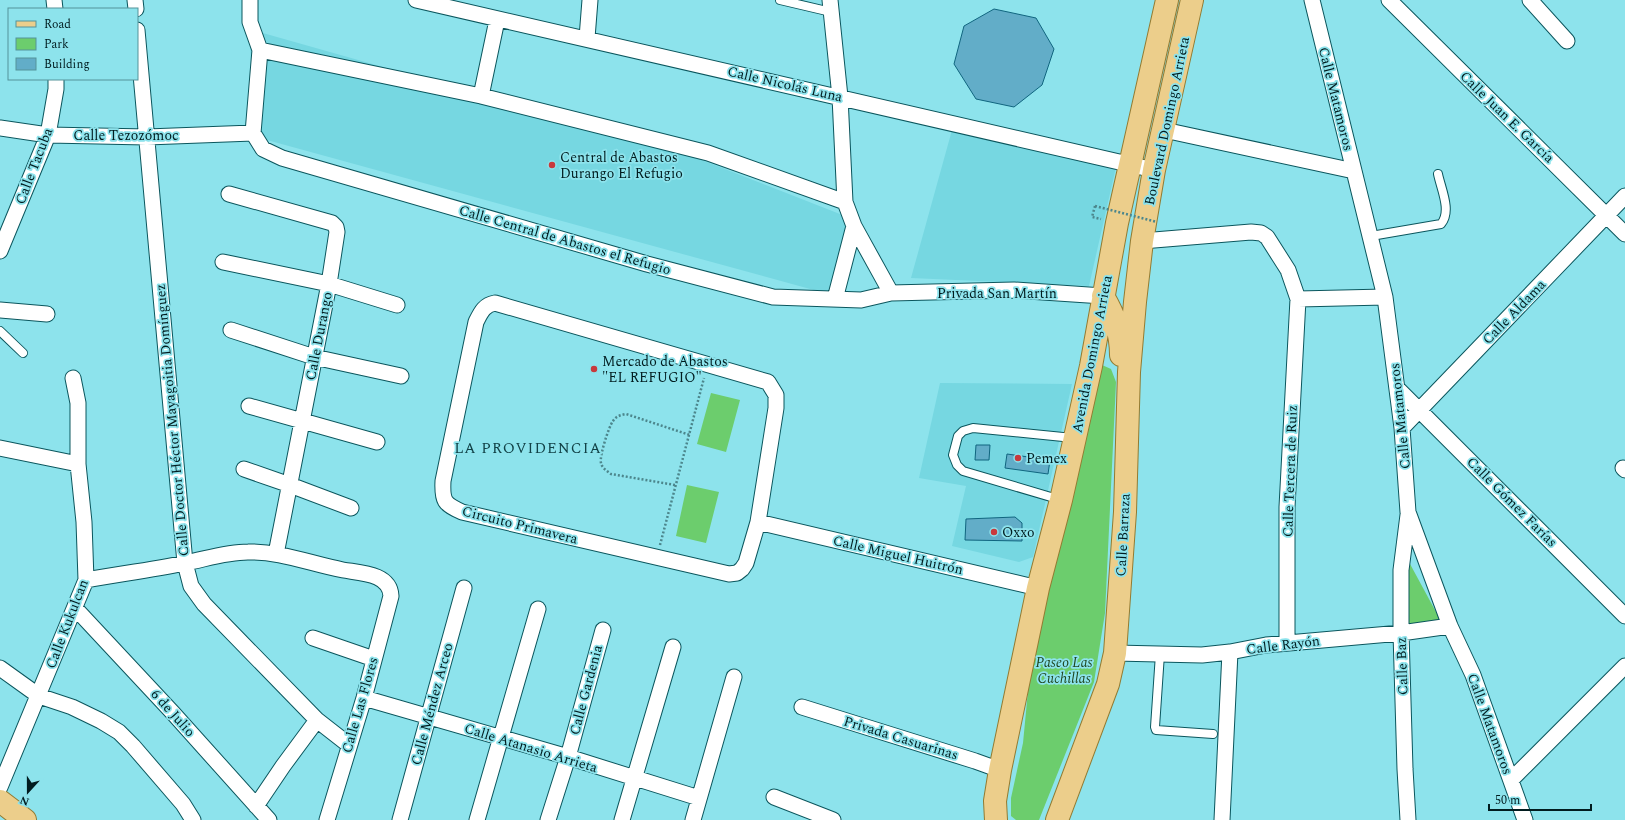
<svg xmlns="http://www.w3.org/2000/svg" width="1625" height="820" font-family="Spectral,serif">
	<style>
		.built { fill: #76d7e1 }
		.green { fill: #6ccd6d }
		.building { fill: #62adc8; stroke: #10657f }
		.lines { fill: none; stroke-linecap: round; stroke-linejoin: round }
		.service-casing { stroke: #0b565d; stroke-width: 10 }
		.minor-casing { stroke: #0b565d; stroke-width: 17 }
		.primary-casing { stroke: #927b32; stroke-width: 24 }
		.path { stroke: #4c868c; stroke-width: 2.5; stroke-dasharray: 2 2; stroke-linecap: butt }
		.service { stroke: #fff; stroke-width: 8 }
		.minor { stroke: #fff; stroke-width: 15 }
		.primary { stroke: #ecce8b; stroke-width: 22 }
		.path-bridge { stroke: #4c868c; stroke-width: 2.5; stroke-dasharray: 2 2; stroke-linecap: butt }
		.poi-dot { fill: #c8393c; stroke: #8de3ec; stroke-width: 1.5 }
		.labels { text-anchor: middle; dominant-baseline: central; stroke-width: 3.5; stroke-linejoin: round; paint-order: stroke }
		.street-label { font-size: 14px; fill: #011c1f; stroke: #8de3ec }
		.poi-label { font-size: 14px; fill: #011c1f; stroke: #8de3ec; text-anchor: start }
		.park-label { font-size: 14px; font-style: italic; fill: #1f4720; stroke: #8de3ec }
		.neighbourhood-label { font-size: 15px; letter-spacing: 1px; fill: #124247; stroke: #8de3ec }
	</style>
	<rect width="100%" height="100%" fill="#8de3ec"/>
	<path class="built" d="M249,29L676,150L845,216L852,228L832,295L256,137Z
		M952,130L1116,167L1089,286L911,278Z
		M940,383L1072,384L1033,557L1019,562L952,546L966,486L919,478Z"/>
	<path class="green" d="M1102,365L1111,369L1116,382L1105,613L1094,682L1039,820H1016L1011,816V798L1023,743L1028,691L1036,649L1096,378Z
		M711,393L740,400L726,452L697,444Z
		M687,485L719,492L706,543L676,536Z
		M1403,551L1442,623L1403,624Z"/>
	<path class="building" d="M994,9L1036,18L1054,49L1042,85L1014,107L976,99L954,64L964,26Z
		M976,445H990L989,460H975Z
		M1007,454L1050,460L1048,474L1005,468Z
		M1015,517L1022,523V541L965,540L966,519Z"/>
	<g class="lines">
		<g class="service-casing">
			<path id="service" d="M780,0L831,12
				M1371,236L1441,224C1452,211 1441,189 1438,174
				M0,331L23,353
				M1061,500L963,471L957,465L953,455L958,436L963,431L973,428L1073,438
				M1160,654L1155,727L1156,730L1213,734"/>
		</g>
		<g class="minor-casing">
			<path id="minor" d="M54,0L55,9
				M135,0L136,9
				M250,0V22L260,50L253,133
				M416,0L1154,170
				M830,0L840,97L845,202L854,226L891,293
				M1312,0L1385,297L1402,428L1408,512L1450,626L1473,675L1525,820
				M1389,0L1625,234
				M1530,0L1567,41
				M137,30L185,563L191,586L204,604L317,720L349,745
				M587,38L590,0
				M260,50L481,96L708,153L845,202
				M481,96L497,20
				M0,128L48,135L147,137L253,133
				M1164,130L1354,171
				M253,133L263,149L282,158L647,264L773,297L861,300L891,293L1014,290L1103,296
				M229,194L332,223L336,227L337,232L329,284L276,554
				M1142,241L1251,232L1261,233L1267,237L1288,270L1298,299L1287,507V643
				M0,251L48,135L56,89V79
				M223,262L329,284L397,305
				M835,299L854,226
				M1298,299L1385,297
				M495,303L768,382L776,395V408L758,522L746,563L742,569L737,573L729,574L462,512C444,504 442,501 443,481L476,322C481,312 484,305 495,303Z
				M0,310L47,314
				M231,330L314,357L401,376
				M1398,389L1625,616
				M249,406L377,442
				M1402,428L1625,196
				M0,448L78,464
				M1623,468L1625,470
				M244,469L290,485L351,508
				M1408,515L1401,570V633L1405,769L1408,820
				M758,522L1038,588
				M86,580C119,574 152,570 185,563C206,559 226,552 248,552C280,551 311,564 343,570C360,573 390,573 391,596L364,698L327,820
				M75,608L173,713L269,820
				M313,638L374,659
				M1115,653L1202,655L1230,652L1266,645L1401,633L1450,626
				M0,668L39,696L72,707L101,721L119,732L133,746L183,804L193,820
				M364,698L568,757L699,798
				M802,707L975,761L1000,770
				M1511,780L1625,666
				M0,787L86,580L84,522L78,464V403L73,378
				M774,797L833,820
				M256,806L283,766L317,720
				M400,820L464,588
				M477,820L538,609
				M548,820L568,757L603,630
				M622,820L673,647
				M693,820L734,677
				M1222,820L1230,652"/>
		</g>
		<g class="primary-casing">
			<path id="primary" d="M1103,296C1114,315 1121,332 1121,355
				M0,801L25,820
				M996,820L995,801L1000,770L1038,588L1061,500L1091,366L1117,223L1167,0
				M1057,820L1108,684L1115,653L1125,512L1129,372L1135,302L1142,241L1154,170L1192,0"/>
		</g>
		<path class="path" d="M1095,206L1092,217L1101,219
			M675,485L611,474C607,471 602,468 601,463C599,457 609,426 613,421C616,416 621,415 626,414L690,435
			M660,545L704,378"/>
		<use href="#service" class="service"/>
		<use href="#minor" class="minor"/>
		<use href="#primary" class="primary"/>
		<path class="path-bridge" d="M1095,206L1157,222"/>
	</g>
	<g class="poi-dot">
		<circle cx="552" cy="165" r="4"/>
		<circle cx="594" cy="369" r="4"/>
		<circle cx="1018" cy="458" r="4"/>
		<circle cx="994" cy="532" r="4"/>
	</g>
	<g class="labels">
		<g class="street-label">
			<text transform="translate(785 84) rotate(13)">Calle Nicolás Luna</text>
			<text transform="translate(1336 99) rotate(76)">Calle Matamoros</text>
			<text transform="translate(1507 117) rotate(44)">Calle Juan E. García</text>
			<text transform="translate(1167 121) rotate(-78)">Boulevard Domingo Arrieta</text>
			<text x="126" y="135">Calle Tezozómoc</text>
			<text transform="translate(34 166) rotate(-69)">Calle Tacuba</text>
			<text transform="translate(565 240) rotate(16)">Calle Central de Abastos el Refugio</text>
			<text x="997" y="293">Privada San Martín</text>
			<text transform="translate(1514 312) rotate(-46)">Calle Aldama</text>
			<text transform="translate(319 336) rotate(-79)">Calle Durango</text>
			<text transform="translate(1092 354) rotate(-79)">Avenida Domingo Arrieta</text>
			<text transform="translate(1400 416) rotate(-96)">Calle Matamoros</text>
			<text transform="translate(172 420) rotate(-95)">Calle Doctor Héctor Mayagoitia Domínguez</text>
			<text transform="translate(1290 471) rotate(-88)">Calle Tercera de Ruiz</text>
			<text transform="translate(1512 502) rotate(45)">Calle Gómez Farías</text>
			<text transform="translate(520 525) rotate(14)">Circuito Primavera</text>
			<text transform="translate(1123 535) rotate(-87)">Calle Barraza</text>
			<text transform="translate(898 555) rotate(13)">Calle Miguel Huitrón</text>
			<text transform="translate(67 624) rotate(-69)">Calle Kukulcan</text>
			<text transform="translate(1283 645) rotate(-7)">Calle Rayón</text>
			<text transform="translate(1402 666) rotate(-92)">Calle Baz</text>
			<text transform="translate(586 690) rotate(-75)">Calle Gardenia</text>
			<text transform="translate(432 704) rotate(-75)">Calle Méndez Arceo</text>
			<text transform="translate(360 705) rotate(-74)">Calle Las Flores</text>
			<text transform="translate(173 713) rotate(48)">6 de Julio</text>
			<text transform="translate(1490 724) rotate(70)">Calle Matamoros</text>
			<text transform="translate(901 738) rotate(17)">Privada Casuarinas</text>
			<text transform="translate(531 748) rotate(17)">Calle Atanasio Arrieta</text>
		</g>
		<g class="poi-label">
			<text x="560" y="157">Central de Abastos<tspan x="560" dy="16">Durango El Refugio</tspan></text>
			<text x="602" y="361">Mercado de Abastos<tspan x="602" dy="16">"EL REFUGIO"</tspan></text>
			<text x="1026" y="458">Pemex</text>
			<text x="1002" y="532">Oxxo</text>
		</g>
		<g class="park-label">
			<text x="1064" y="662">Paseo Las<tspan x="1064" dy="16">Cuchillas</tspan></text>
		</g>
		<g class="neighbourhood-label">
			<text x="528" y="448">LA PROVIDENCIA</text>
		</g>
	</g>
	<rect x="8" y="8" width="130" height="72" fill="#8de3ec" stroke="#55939a"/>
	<rect x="16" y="21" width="20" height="6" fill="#ecce8b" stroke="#55939a"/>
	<text x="44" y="28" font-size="12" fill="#011c1f">Road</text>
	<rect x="16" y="38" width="20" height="12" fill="#6ccd6d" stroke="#55939a"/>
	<text x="44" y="48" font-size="12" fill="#011c1f">Park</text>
	<rect x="16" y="58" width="20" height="12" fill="#62adc8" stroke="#55939a"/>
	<text x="44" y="68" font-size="12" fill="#011c1f">Building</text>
	<g transform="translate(28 792) rotate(201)" stroke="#8de3ec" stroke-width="3" paint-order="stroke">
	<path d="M0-3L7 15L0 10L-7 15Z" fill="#011c1f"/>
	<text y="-6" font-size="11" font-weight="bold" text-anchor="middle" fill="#011c1f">N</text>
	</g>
	<path d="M1489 804v6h102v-6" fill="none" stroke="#011c1f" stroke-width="2"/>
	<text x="1495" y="804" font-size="12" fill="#011c1f" stroke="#8de3ec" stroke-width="3" paint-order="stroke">50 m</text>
</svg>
